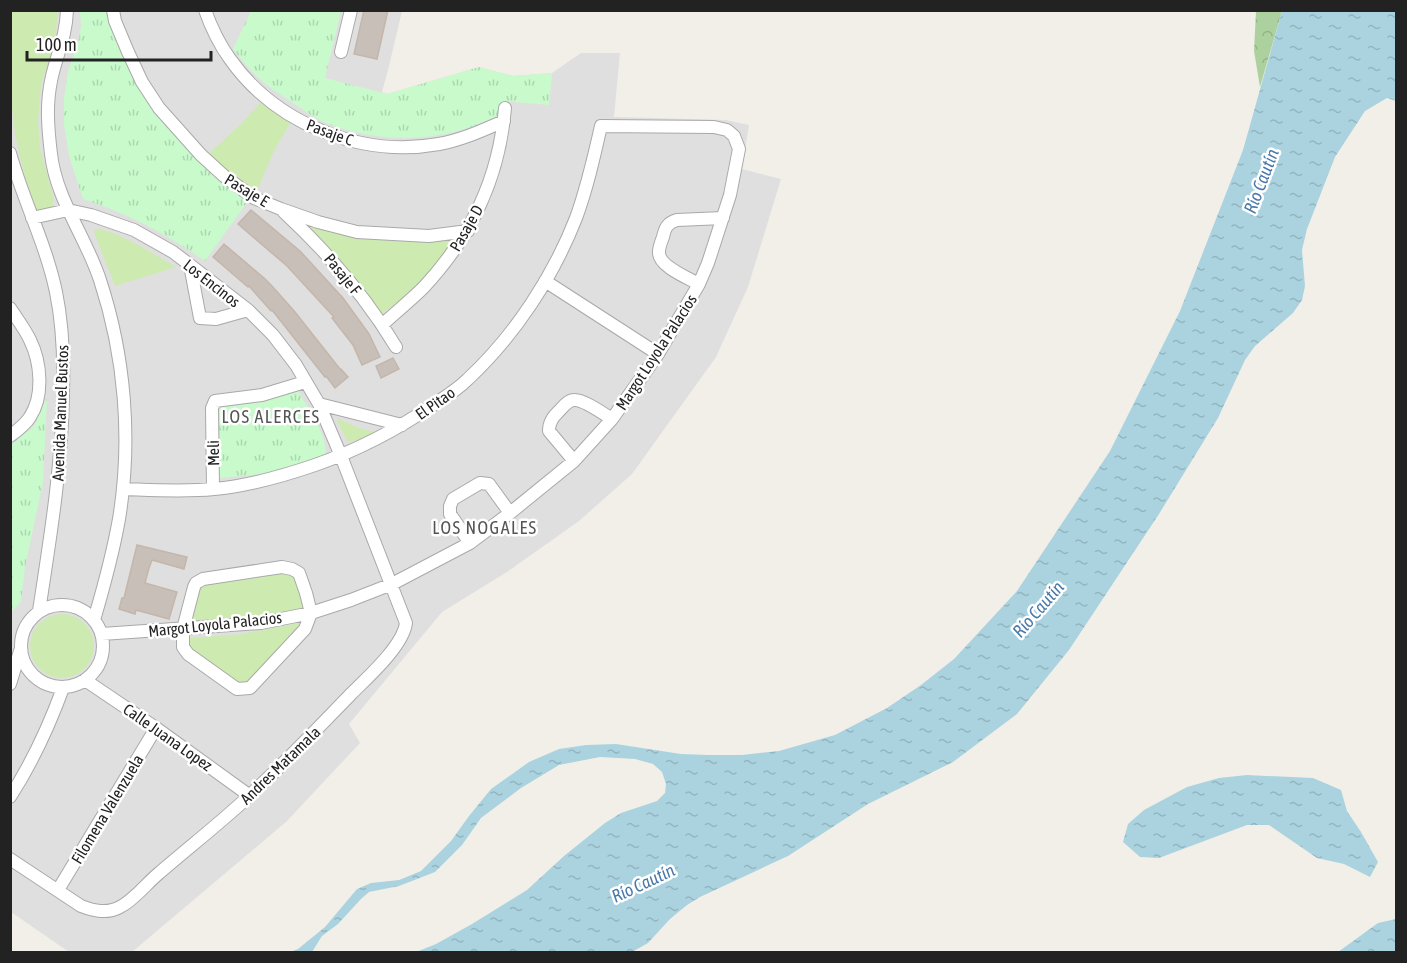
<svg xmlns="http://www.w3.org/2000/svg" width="1407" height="963" font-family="'Asap Condensed',sans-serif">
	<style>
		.residential { fill: #e0dfdf }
		.grass { fill: #cdebb0 }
		.forest { fill: url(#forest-crowns) }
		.park { fill: url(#park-tufts) }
		.water { fill: url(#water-ripples) }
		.building { fill: #c7bfb8; stroke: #c4b6ab; stroke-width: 1.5 }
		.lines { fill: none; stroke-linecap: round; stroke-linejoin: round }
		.street-casing { stroke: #a9a9a9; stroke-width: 14 }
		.street { stroke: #fff; stroke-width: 12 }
		.labels { text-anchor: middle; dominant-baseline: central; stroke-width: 5; stroke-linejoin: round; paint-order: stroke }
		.street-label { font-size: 16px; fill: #222; stroke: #fff }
		.water-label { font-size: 18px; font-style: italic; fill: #4a7aab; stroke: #fff }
		.neighbourhood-label { font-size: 18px; letter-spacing: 1.5px; fill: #555; stroke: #fff }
	</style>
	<defs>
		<pattern id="forest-crowns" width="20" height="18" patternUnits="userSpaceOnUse" patternTransform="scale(1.5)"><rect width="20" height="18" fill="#add19e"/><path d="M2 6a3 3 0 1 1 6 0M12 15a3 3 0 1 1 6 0" fill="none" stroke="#95b388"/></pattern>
		<pattern id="park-tufts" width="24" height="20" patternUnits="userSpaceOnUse" patternTransform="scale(1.5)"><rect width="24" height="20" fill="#c8facc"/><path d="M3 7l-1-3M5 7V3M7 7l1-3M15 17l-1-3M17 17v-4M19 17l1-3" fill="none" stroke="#acd6af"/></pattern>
		<pattern id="water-ripples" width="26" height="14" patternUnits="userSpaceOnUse" patternTransform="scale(1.5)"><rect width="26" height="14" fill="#aad3df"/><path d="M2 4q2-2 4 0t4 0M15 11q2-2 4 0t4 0" fill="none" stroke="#92b5bf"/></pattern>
	</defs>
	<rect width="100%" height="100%" fill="#f2efe9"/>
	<path class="residential" d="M11,11H402L389,66L382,92L387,94L479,67L513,76L552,73L581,53H620L614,117L726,120L749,125L742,169L781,179L748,287L716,357L632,474L579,521L507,572L442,612L349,724L360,743L287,821L132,952H69L11,912Z"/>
	<path class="grass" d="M10,11H58L55,41L41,85L38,121L40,148L54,199C53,209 48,210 40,212L34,210L30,201L15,134L11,100Z
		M263,100L292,120L274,151L256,193L205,157L240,125Z
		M306,223L460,235L436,267L406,296L381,314L335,254Z
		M97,229C121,232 155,255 176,267L115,286L95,235L94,231Z
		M339,419L359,428L375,432L358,440L348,442L337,421Z
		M286,572L292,573L296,580L305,608L255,619L191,622L190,618L197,590L203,585Z
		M30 646a32 32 0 1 1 64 0a32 32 0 1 1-64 0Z
		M299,623L300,628L249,685H243L238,683L186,647L185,644L190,638L242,634Z"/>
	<path class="forest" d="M1256,11H1282L1260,87L1254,51Z"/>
	<path class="park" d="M80,11H106C118,48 134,87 160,118C185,149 218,175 248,201L205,261C165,233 129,214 83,199L69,156L64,124V98L68,71L79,40L81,25Z
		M251,11H341L325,78L387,94L479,67L513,76L552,73L549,105L503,101L501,114C449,142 386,145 331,125C315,119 301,108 287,99C279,93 268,87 261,80C250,71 242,60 233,49Z
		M296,388C306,404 327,435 326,454L320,457L262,474L220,478L218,480L217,407Z
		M47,398L43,482L25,567L21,602L11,612V445L34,426Z"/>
	<path class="water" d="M1282,11H1396V101L1387,98L1365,111L1335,157L1307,229L1302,250L1305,286L1302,300L1293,313L1255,346L1245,360L1218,418L1159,514L1069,650L1017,714L953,762L868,804L788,856L700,897L687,905L670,919L648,943L632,952H416L436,944L472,924L527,890L564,856L605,823L621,813L657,801L665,793L666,784L662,772L653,764L635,759L600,757L559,765L521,788L481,818L462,845L435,872L399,886L369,892L361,899L338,924L322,936L312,952H290L298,949L325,927L357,889L371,883L399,880L421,871L451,841L469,816L491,789L529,762L559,749L586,745L616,744L681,754L708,755H742L779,751L835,735L887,708L921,685L954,659L1017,591L1110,451L1180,311L1243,150Z
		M1247,775L1313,778L1341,790L1347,811L1361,832L1378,862L1370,877L1344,864L1317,858L1269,825H1247L1159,858L1140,857L1123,842L1128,824L1144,810L1187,787L1219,778Z
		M1396,919V952H1338L1378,923Z"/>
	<path class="building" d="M364,10H388L377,59L354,54Z
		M251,210L300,251L343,298L369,334L380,357L362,365L353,345L332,318L334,317L287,266L238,224Z
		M224,244L264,278L272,286L295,312L340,369H341L348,377L335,388L326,376L325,377L272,310L271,311L249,286L248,287L213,257Z
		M393,358L399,369L381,378L376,366Z
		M137,545L187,557L184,569L152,560L149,568L145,583L177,592L169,619L136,610L135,614L119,609L122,598H124Z"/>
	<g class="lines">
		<g class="street-casing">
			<path id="street" d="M67,10C66,39 56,55 51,81C46,105 48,129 51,154C56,199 86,237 100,280C125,356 132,440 119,519C113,553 104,586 94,620
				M113,10L115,21L128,52L142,82L159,108L201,155L224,176L254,198L281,209L318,222L357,232L429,236L468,231
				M205,10C211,27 219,44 230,59C276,124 361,158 439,144C462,140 483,130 504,121
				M341,52L351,10
				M10,153C23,200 46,244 56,292C63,326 64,359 63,393C62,467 50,539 39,611
				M284,212C327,252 366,297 396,347
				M190,265L200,318L216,319L248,310
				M545,281L658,354
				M699,284C688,278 658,266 659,252C659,247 661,242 663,237C665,228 667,223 677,220L723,218
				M10,308C17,319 25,329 30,340C41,362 44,396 30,417C25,425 18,430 10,436
				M383,324C396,312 411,300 424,287C472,235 499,178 505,108
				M319,404L402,425
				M574,461L549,431C549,422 553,417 559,411C563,407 568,400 574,400C583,399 604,414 612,419
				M213,489L212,408L215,401L262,395L305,382
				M470,543L450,514V506L453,499L480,483L489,484L510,513
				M282,567L292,569L299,573L306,593L311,613L305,629L250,688L237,689L188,654L183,647V629L194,587L196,583L203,579Z
				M21 646a41 41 0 1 1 82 0a41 41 0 1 1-82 0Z
				M102,634L261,623L311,613L351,600L392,584L470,543L510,513L574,461L612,419L658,354L699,284L708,263L730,195L739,149L734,136L727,130L714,127L601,126C594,157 587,188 576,218C553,277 515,335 468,379C459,388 447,396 436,403C398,429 358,450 315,465C283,476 248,486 214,489C184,492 153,490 123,489
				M85,680L156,728L250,796
				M10,684L20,651
				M10,797C32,763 49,726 63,688
				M10,859L81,906C94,911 107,914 120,907C134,900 146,884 158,874C188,848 219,824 248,797C284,764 317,729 351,694C368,677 403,646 406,623L341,456L319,404L296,365L273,335L248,310L190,265L173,252L134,230L91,215L68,210L32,218
				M58,890L156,728"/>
		</g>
		<use href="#street" class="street"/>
	</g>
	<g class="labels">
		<g class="street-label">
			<text transform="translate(330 132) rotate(20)">Pasaje C</text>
			<text transform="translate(247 190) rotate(31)">Pasaje E</text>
			<text transform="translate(466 228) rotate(-60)">Pasaje D</text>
			<text transform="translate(343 274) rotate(51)">Pasaje F</text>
			<text transform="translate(212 283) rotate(38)">Los Encinos</text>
			<text transform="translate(656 352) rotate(-57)">Margot Loyola Palacios</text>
			<text transform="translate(435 403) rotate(-35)">El Pitao</text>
			<text transform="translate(60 413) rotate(-88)">Avenida Manuel Bustos</text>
			<text transform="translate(213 453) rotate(-91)">Meli</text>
			<text transform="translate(215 624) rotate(-6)">Margot Loyola Palacios</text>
			<text transform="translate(168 737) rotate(35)">Calle Juana Lopez</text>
			<text transform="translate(280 765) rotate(-44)">Andres Matamala</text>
			<text transform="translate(107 809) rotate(-59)">Filomena Valenzuela</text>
		</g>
		<g class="water-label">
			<text transform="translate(1261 181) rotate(-69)">Río Cautín</text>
			<text transform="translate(1038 609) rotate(-49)">Río Cautín</text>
			<text transform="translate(643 883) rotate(-25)">Río Cautín</text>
		</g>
		<g class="neighbourhood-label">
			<text x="271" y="416">LOS ALERCES</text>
			<text x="485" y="527">LOS NOGALES</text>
		</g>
	</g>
	<rect width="1407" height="963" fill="none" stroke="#222222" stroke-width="24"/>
	<path d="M27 51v9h184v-9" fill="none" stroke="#222222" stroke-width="3"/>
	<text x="36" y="51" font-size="18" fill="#222222" stroke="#ffffff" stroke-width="4.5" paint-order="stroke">100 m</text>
</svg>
